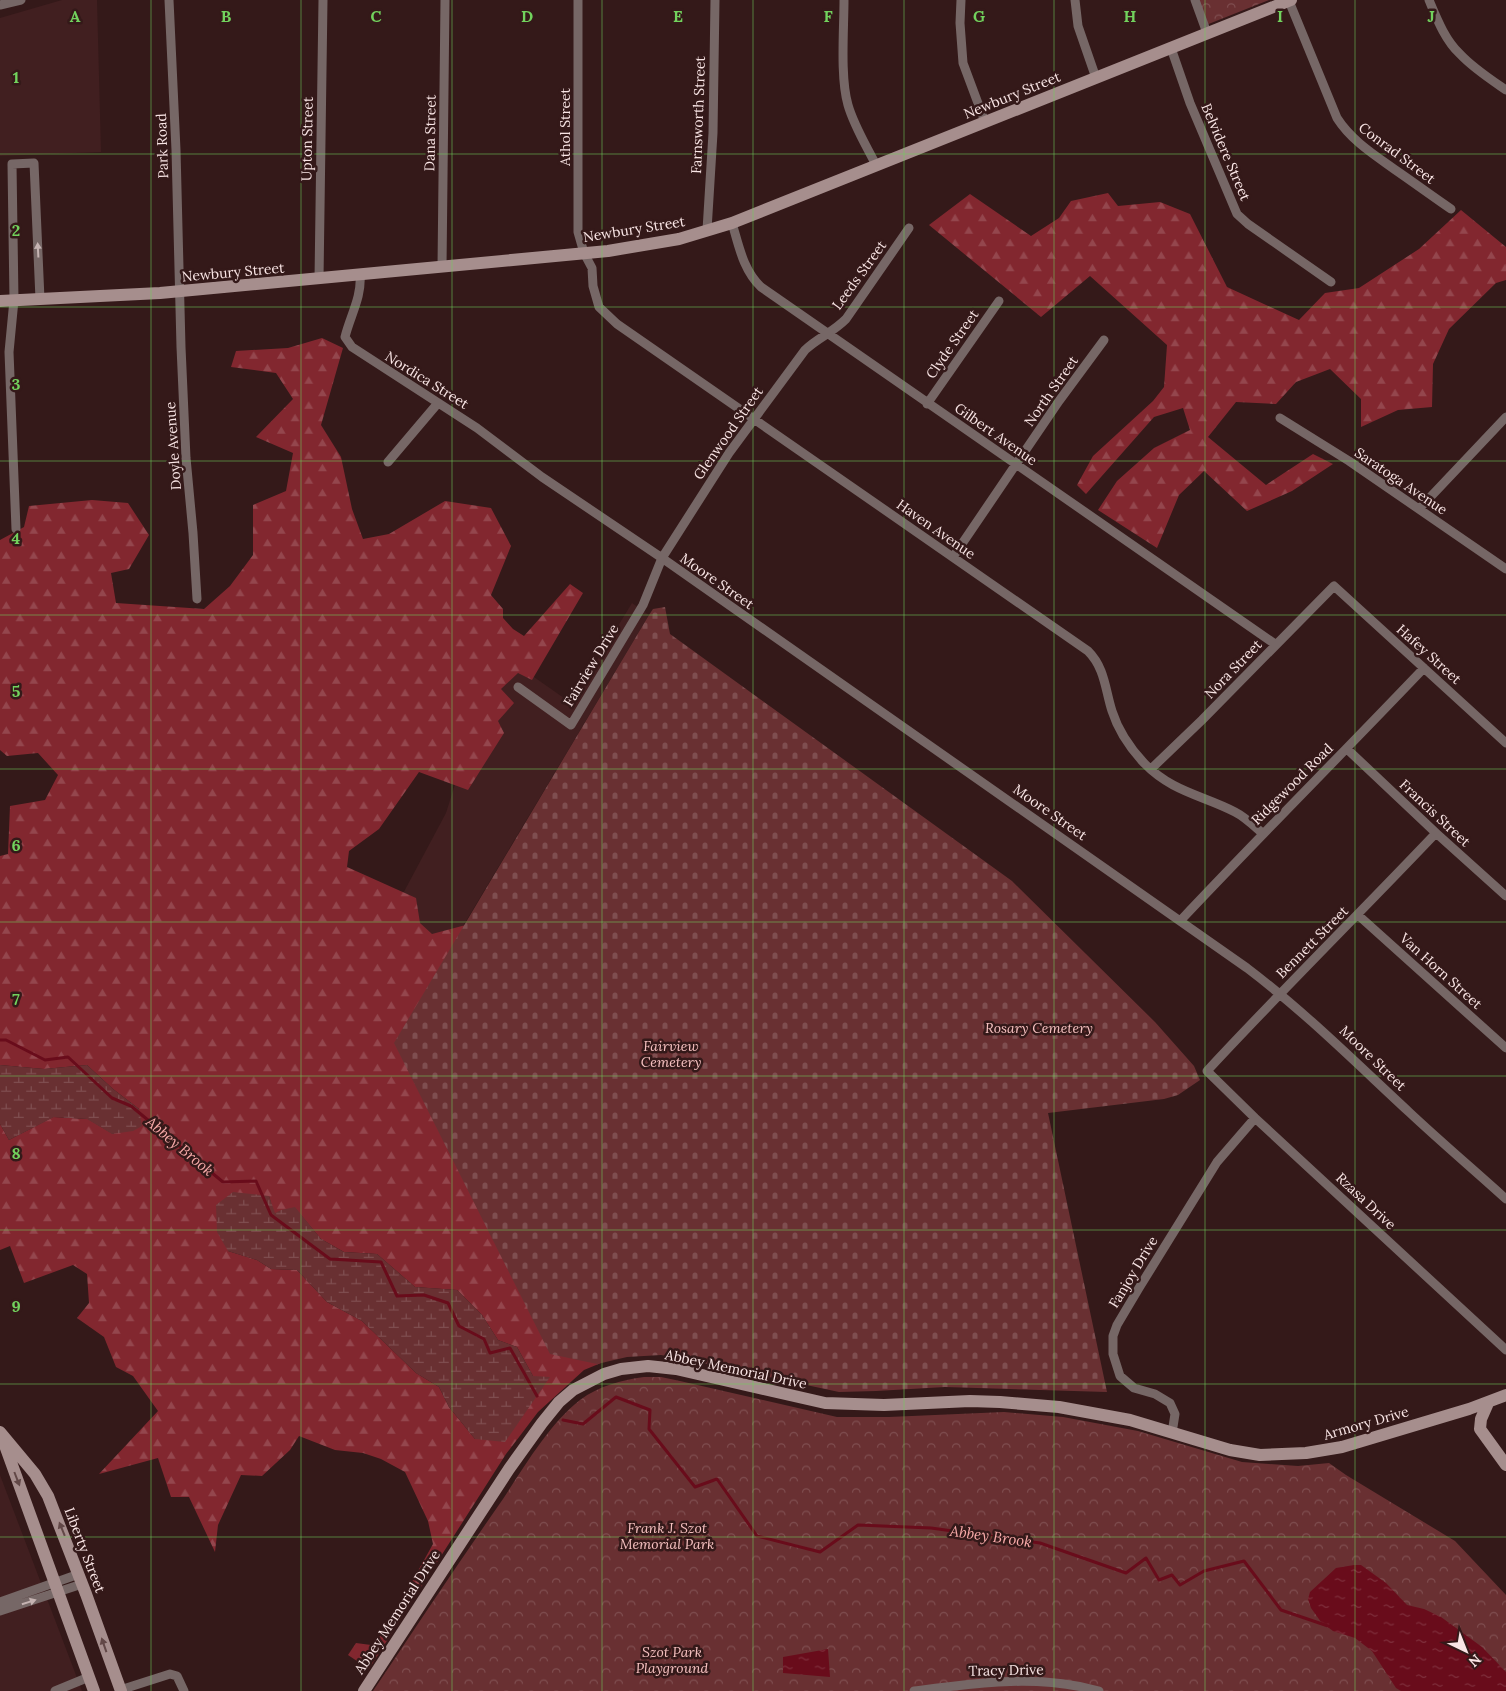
<svg xmlns="http://www.w3.org/2000/svg" width="1506" height="1691" font-family="Lora,serif">
	<style>
		.built { fill: #411f20 }
		.forest { fill: url(#forest-firs); fill-rule: evenodd }
		.wetland { fill: url(#wetland-marsh) }
		.cemetery { fill: url(#cemetery-stones) }
		.park { fill: url(#park-crowns) }
		.water { fill: url(#water-ripples) }
		.lines { fill: none; stroke-linecap: round; stroke-linejoin: round }
		.stream { stroke: #690c1b; stroke-width: 3 }
		.street { stroke: #766766; stroke-width: 9 }
		.secondary { stroke: #a68e8d; stroke-width: 12 }
		.oneway { fill: #c5b3b2 }
		.oneway2 { fill: #624847 }
		.grid { fill: none; stroke: #72d25d; stroke-width: 1; stroke-opacity: 0.55 }
		.labels { text-anchor: middle; dominant-baseline: central; stroke-width: 5; stroke-linejoin: round; paint-order: stroke }
		.street-label { font-size: 14px; fill: #f9e5e5; stroke: #341919 }
		.park-label { font-size: 14px; font-style: italic; fill: #f6c1c0; stroke: #341919 }
		.water-label { font-size: 15px; font-style: italic; fill: #f8aaa9; stroke: #341919 }
		.grid-label { font-size: 16px; text-anchor: middle; font-weight: bold; fill: #72d25d; stroke: #341919; stroke-width: 5; stroke-linejoin: round; paint-order: stroke }
	</style>
	<defs>
		<pattern id="forest-firs" width="22" height="20" patternUnits="userSpaceOnUse" patternTransform="scale(1.25)"><rect width="22" height="20" fill="#82272f"/><path d="M5 1l3.5 6h-7zM16 11l3.5 6h-7z" fill="#94464d"/></pattern>
		<pattern id="wetland-marsh" width="20" height="14" patternUnits="userSpaceOnUse" patternTransform="scale(1.25)"><rect width="20" height="14" fill="#693032"/><path d="M1 5h8M5 5V1M11 12h8M15 12V8" fill="none" stroke="#7f4e50"/></pattern>
		<pattern id="cemetery-stones" width="16" height="16" patternUnits="userSpaceOnUse" patternTransform="scale(1.25)"><rect width="16" height="16" fill="#693032"/><path d="M2 7V4a2 2 0 0 1 4 0v3zM10 15v-3a2 2 0 0 1 4 0v3z" fill="#7f4e50"/></pattern>
		<pattern id="park-crowns" width="20" height="18" patternUnits="userSpaceOnUse" patternTransform="scale(1.25)"><rect width="20" height="18" fill="#693032"/><path d="M2 6a3 3 0 1 1 6 0M12 15a3 3 0 1 1 6 0" fill="none" stroke="#7f4e50"/></pattern>
		<pattern id="water-ripples" width="26" height="14" patternUnits="userSpaceOnUse" patternTransform="scale(1.25)"><rect width="26" height="14" fill="#690c1b"/><path d="M2 4q2-2 4 0t4 0M15 11q2-2 4 0t4 0" fill="none" stroke="#7f2f3c"/></pattern>
	</defs>
	<rect width="100%" height="100%" fill="#341919"/>
	<path class="built" d="M62,0H97L101,152L0,156V18Z
		M632,603L649,615L429,983L375,946L446,813L497,651L571,703Z
		M0,1475L82,1691H0Z"/>
	<path class="forest" d="M1108,193L1118,206L1160,202L1190,214L1227,287L1299,320L1325,293L1359,288L1419,249L1461,210L1506,247V280L1496,283L1449,329L1433,364L1432,407L1398,410L1361,427V399L1330,369L1296,382L1276,404L1236,402L1208,437L1266,485L1313,454L1333,464L1292,491L1247,511L1204,471L1179,495L1157,548L1098,510L1117,481L1154,448L1190,430L1183,408L1154,417L1086,494L1077,485L1093,456L1153,401L1164,387L1167,345L1090,276L1041,317L929,225L970,194L1031,236L1059,218L1071,201Z
		M322,338L343,348L321,425L341,457L352,509L363,539L389,534L445,501L491,508L511,546L491,595L503,609V618L513,629L524,636L570,584L583,593L532,680L518,673L501,689L514,703L498,721L504,733L468,790L419,772L379,829L349,851L347,867L416,898L420,923L432,934L477,922L657,1352L613,1358L584,1370L538,1412L506,1454L369,1669L348,1655L356,1643L371,1645L384,1632L433,1544L428,1521L405,1472L381,1459L363,1453L335,1450L299,1436L290,1450L262,1476L241,1475L218,1525L215,1552L189,1497H171L158,1458L99,1474L158,1411L133,1376L116,1367L104,1337L77,1318L89,1303L87,1274L73,1265L24,1283L10,1246L0,1250V1124L9,1140L53,1117L88,1119L113,1134L139,1109L113,1089L87,1065L44,1069L0,1065V856L8,854L10,806L45,800L58,775L38,753L7,756L0,750V540L24,527L29,506L92,500L128,503L149,535L129,569L111,573L116,603L204,609L230,586L253,555V505L286,491L293,453L256,437L293,399L276,373L231,367L236,351L288,348ZM269,1196L274,1214L295,1208L321,1239L344,1252L377,1254L415,1287L457,1290L482,1315L498,1340L517,1347L533,1376L475,1439L449,1407L439,1387L416,1373L362,1321L327,1302L297,1270L271,1269L257,1260L228,1251Z"/>
	<path class="wetland" d="M0,1065L44,1069L87,1065L113,1089L139,1109L142,1126L133,1131L112,1134L87,1119L54,1117L9,1140L0,1124Z
		M233,1192L269,1196L275,1213L281,1210L295,1207L321,1239L344,1252L377,1254L415,1287L457,1290L482,1315L498,1340L517,1347L533,1376L550,1377L505,1442L475,1439L449,1407L439,1387L416,1373L362,1321L327,1302L297,1270L271,1269L257,1260L228,1251L217,1232L216,1205Z"/>
	<path class="cemetery" d="M665,607L670,634L1012,881L1155,1022L1194,1066L1200,1080L1178,1095L1164,1099L1048,1113L1107,1392L945,1387L876,1391L839,1392L690,1360L661,1355L627,1357L597,1364L550,1354L394,1043L649,615L653,609Z"/>
	<path class="park" d="M1196,0H1269L1206,25Z
		M644,1377H661L680,1381L837,1417H889L1004,1412L1063,1417L1138,1431L1242,1462L1298,1466L1329,1463L1346,1475L1455,1541L1506,1595V1691H373C416,1627 459,1562 503,1499C524,1467 550,1423 580,1400C599,1386 621,1380 644,1377Z"/>
	<path class="water" d="M1354,1565H1361L1386,1583L1407,1605L1424,1609L1441,1617L1482,1647L1506,1672V1691H1401L1396,1688L1372,1651L1355,1638L1333,1631L1321,1622L1311,1608L1308,1599L1310,1592L1336,1568Z
		M828,1649L830,1677L783,1673V1657Z"/>
	<g class="lines">
		<path class="stream" d="M0,1040H6L45,1060L68,1057L112,1098L131,1106L223,1182L256,1181L271,1215L330,1259L381,1262L397,1296L424,1295L448,1303L459,1326L484,1339L490,1353L510,1348L537,1396
			M563,1420L583,1424L616,1397L650,1410L649,1429L695,1487L717,1479L757,1536L820,1552L858,1525L931,1528L1040,1543L1126,1573L1146,1558L1159,1580L1172,1575L1180,1585L1204,1571L1244,1561L1281,1610L1328,1626"/>
		<path class="street" d="M169,0L176,150L181,347L186,458L193,533L197,599
			M578,0V232L584,253L592,268L593,286L599,307L617,324L1088,651C1105,668 1105,689 1112,711C1118,730 1130,748 1144,763C1172,792 1202,795 1235,812C1245,817 1253,825 1262,833
			M844,0C844,30 840,77 848,105C854,126 866,145 876,165
			M961,0L960,23L963,63L985,122
			M1075,0L1078,26L1096,78
			M1195,0L1207,33
			M1429,0C1437,19 1445,40 1460,54C1473,68 1490,79 1506,90
			M1289,1L1337,118C1351,140 1373,154 1394,169C1413,182 1432,196 1451,209
			M0,5L21,0
			M1171,48L1190,103L1237,214L1248,224L1331,282
			M732,223C739,246 743,270 761,287L1275,644
			M707,230L713,133L715,0
			M442,267L445,0
			M360,275C362,297 350,316 345,337L352,347L477,428L542,477L662,558L1247,968C1305,1012 1356,1063 1409,1112C1441,1142 1474,1170 1506,1199
			M319,279L323,0
			M927,404L999,301
			M1280,418L1349,461L1506,569
			M388,462L438,403
			M1419,509L1506,417
			M16,529L9,352L14,300L12,164L34,163L40,299
			M953,557L1059,401L1104,340
			M518,687L571,725L643,605L662,558L729,453L805,350C819,337 832,333 846,319L909,228
			M1347,749L1436,833L1506,896
			M1151,769L1202,720L1334,586L1506,743
			M1436,833C1360,913 1282,990 1207,1071L1255,1118L1506,1350
			M1358,915L1506,1048
			M1181,920C1261,835 1343,753 1424,668
			M1172,1433L1175,1414L1170,1403L1155,1394L1134,1388L1120,1376L1113,1354V1336L1117,1325L1139,1288L1217,1162L1255,1118
			M0,1602L79,1574
			M0,1611L82,1584
			M120,1690L170,1674L177,1676L184,1691
			M55,1691L89,1677
			M914,1691C976,1683 1038,1674 1099,1691"/>
		<path class="secondary" d="M0,301L160,293L608,251L679,239L732,223L1291,0
			M1488,1403L1481,1419L1480,1429L1506,1465
			M0,1432L35,1474L48,1496L86,1594L121,1691
			M3,1440L94,1691
			M364,1691L509,1469L542,1423L559,1402L573,1390L604,1374L621,1369L648,1366L676,1369L825,1403L884,1405L970,1401L1000,1402L1059,1407L1130,1420L1230,1450L1260,1455L1306,1453L1342,1447L1469,1409L1506,1395"/>
	</g>
	<defs><path id="oneway-solid" d="M-6-.8H1V-3.2L6.5 0L1 3.2V.8H-6Z" transform="scale(1.25)"/></defs>
	<g class="oneway">
		<use href="#oneway-solid" transform="translate(38 250) rotate(-93)"/>
		<use href="#oneway-solid" transform="translate(29 1602) rotate(-18)"/>
	</g>
	<g class="oneway2">
		<use href="#oneway-solid" transform="translate(17 1479) rotate(69)"/>
		<use href="#oneway-solid" transform="translate(62 1529) rotate(-112)"/>
		<use href="#oneway-solid" transform="translate(104 1645) rotate(-109)"/>
	</g>
	<path class="grid" d="M151,0V1691M301,0V1691M452,0V1691M602,0V1691M753,0V1691M904,0V1691M1054,0V1691M1205,0V1691M1355,0V1691M0,154H1506M0,307H1506M0,461H1506M0,615H1506M0,769H1506M0,922H1506M0,1076H1506M0,1230H1506M0,1384H1506M0,1537H1506"/>
	<g class="labels">
		<g class="street-label">
			<text transform="translate(1012 95) rotate(-22)">Newbury Street</text>
			<text transform="translate(698 115) rotate(-88)">Farnsworth Street</text>
			<text transform="translate(565 127) rotate(-90)">Athol Street</text>
			<text transform="translate(430 133) rotate(-89)">Dana Street</text>
			<text transform="translate(307 139) rotate(-89)">Upton Street</text>
			<text transform="translate(162 146) rotate(-92)">Park Road</text>
			<text transform="translate(1226 152) rotate(67)">Belvidere Street</text>
			<text transform="translate(1397 153) rotate(37)">Conrad Street</text>
			<text transform="translate(634 229) rotate(-9)">Newbury Street</text>
			<text transform="translate(233 272) rotate(-5)">Newbury Street</text>
			<text transform="translate(859 275) rotate(-54)">Leeds Street</text>
			<text transform="translate(952 344) rotate(-55)">Clyde Street</text>
			<text transform="translate(427 380) rotate(32)">Nordica Street</text>
			<text transform="translate(1051 391) rotate(-55)">North Street</text>
			<text transform="translate(728 433) rotate(-55)">Glenwood Street</text>
			<text transform="translate(996 434) rotate(35)">Gilbert Avenue</text>
			<text transform="translate(173 446) rotate(-94)">Doyle Avenue</text>
			<text transform="translate(1401 481) rotate(34)">Saratoga Avenue</text>
			<text transform="translate(936 529) rotate(35)">Haven Avenue</text>
			<text transform="translate(717 581) rotate(35)">Moore Street</text>
			<text transform="translate(1429 654) rotate(42)">Hafey Street</text>
			<text transform="translate(591 665) rotate(-59)">Fairview Drive</text>
			<text transform="translate(1233 669) rotate(-46)">Nora Street</text>
			<text transform="translate(1292 784) rotate(-45)">Ridgewood Road</text>
			<text transform="translate(1050 812) rotate(35)">Moore Street</text>
			<text transform="translate(1435 813) rotate(43)">Francis Street</text>
			<text transform="translate(1312 942) rotate(-45)">Bennett Street</text>
			<text transform="translate(1441 971) rotate(42)">Van Horn Street</text>
			<text transform="translate(1373 1058) rotate(44)">Moore Street</text>
			<text transform="translate(1366 1201) rotate(43)">Rzasa Drive</text>
			<text transform="translate(1133 1272) rotate(-59)">Fanjoy Drive</text>
			<text transform="translate(736 1369) rotate(12)">Abbey Memorial Drive</text>
			<text transform="translate(1366 1423) rotate(-16)">Armory Drive</text>
			<text transform="translate(85 1550) rotate(69)">Liberty Street</text>
			<text transform="translate(397 1612) rotate(-57)">Abbey Memorial Drive</text>
			<text transform="translate(1006 1670) rotate(-1)">Tracy Drive</text>
		</g>
		<g class="park-label">
			<text x="1039" y="1028">Rosary Cemetery</text>
			<text x="671" y="1046">Fairview<tspan x="671" dy="16">Cemetery</tspan></text>
			<text x="667" y="1528">Frank J. Szot<tspan x="667" dy="16">Memorial Park</tspan></text>
			<text x="672" y="1652">Szot Park<tspan x="672" dy="16">Playground</tspan></text>
		</g>
		<g class="water-label">
			<text transform="translate(180 1146) rotate(40)">Abbey Brook</text>
			<text transform="translate(991 1536) rotate(8)">Abbey Brook</text>
		</g>
	</g>
	<g class="grid-label">
		<text x="75" y="22">A</text>
		<text x="226" y="22">B</text>
		<text x="376" y="22">C</text>
		<text x="527" y="22">D</text>
		<text x="678" y="22">E</text>
		<text x="828" y="22">F</text>
		<text x="979" y="22">G</text>
		<text x="1130" y="22">H</text>
		<text x="1280" y="22">I</text>
		<text x="1431" y="22">J</text>
		<text x="16" y="83">1</text>
		<text x="16" y="236">2</text>
		<text x="16" y="390">3</text>
		<text x="16" y="544">4</text>
		<text x="16" y="697">5</text>
		<text x="16" y="851">6</text>
		<text x="16" y="1005">7</text>
		<text x="16" y="1159">8</text>
		<text x="16" y="1312">9</text>
	</g>
	<g transform="translate(1466 1651) rotate(137)" stroke="#341919" stroke-width="4" paint-order="stroke">
	<path d="M0-4L9 19L0 12L-9 19Z" fill="#f9e5e5"/>
	<text y="-8" font-size="14" font-weight="bold" text-anchor="middle" fill="#f9e5e5">N</text>
	</g>
</svg>
